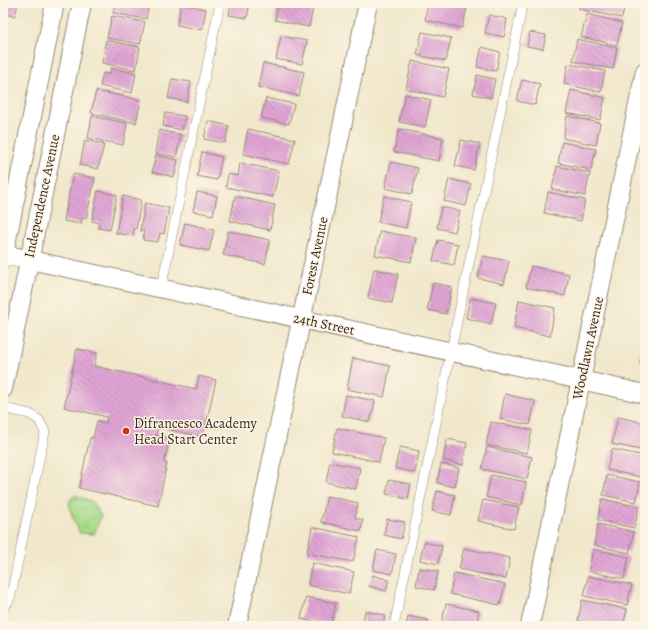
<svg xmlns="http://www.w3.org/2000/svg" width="648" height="629" font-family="Alegreya,serif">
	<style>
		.park { fill: url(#park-crowns); stroke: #728354 }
		.building { fill: url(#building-back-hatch) }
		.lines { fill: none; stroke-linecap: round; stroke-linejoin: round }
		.lane-casing { stroke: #968975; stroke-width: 10 }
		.street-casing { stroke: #968975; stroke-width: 20 }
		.lane { stroke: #fff; stroke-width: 9 }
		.street { stroke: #fff; stroke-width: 18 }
		.poi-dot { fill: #c8321e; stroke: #fcf5e5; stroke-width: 1.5 }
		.labels { text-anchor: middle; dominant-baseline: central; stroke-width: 3; stroke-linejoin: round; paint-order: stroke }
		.street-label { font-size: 14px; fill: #3b2a1e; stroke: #fcf5e5 }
		.poi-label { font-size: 14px; fill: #3b2a1e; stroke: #fcf5e5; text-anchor: start }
	</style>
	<defs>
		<pattern id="park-crowns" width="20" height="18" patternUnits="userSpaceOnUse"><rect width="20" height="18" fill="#a8dc8b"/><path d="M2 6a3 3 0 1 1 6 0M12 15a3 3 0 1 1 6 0" fill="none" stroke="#92bd78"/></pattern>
		<pattern id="building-back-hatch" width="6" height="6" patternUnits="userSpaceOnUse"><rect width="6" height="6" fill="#e0a5d5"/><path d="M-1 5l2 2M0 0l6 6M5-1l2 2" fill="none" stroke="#b787ac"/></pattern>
	</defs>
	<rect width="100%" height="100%" fill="#fcf5e5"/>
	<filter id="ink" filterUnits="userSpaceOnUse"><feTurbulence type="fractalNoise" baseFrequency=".025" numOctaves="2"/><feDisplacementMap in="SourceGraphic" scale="8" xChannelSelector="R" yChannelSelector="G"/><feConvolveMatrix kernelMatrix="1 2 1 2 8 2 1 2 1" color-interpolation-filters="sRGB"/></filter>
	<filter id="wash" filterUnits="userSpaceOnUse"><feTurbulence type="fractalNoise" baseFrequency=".012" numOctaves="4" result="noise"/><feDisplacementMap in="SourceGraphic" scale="16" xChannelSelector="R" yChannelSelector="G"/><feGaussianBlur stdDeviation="0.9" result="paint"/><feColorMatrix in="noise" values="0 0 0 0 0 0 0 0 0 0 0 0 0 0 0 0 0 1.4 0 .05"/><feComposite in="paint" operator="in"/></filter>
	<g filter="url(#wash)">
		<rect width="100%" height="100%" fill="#f1e8cc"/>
		<path class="park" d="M75,495L92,502L101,516L94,534L80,533L72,516L69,502Z"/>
		<g id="blocks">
			<path class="building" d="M3,3H18L15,16L3,14Z
				M115,3H149L146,19L113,13Z
				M231,3H250L247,18L229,15Z
				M278,3H314L309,27L275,20Z
				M428,3H468L462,28L425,20Z
				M493,3H512L511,7Z
				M549,3H561L560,6Z
				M580,3H625L622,18L579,9Z
				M181,4L206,9L202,30L177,25Z
				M587,14L622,23L617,45L581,37Z
				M489,15L507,19L504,37L485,33Z
				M112,16L145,22L140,44L107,38Z
				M422,32L451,38L446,61L417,55Z
				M530,32L546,35L543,49L527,46Z
				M281,36L307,41L302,64L276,59Z
				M577,39L617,48L613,69L573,61Z
				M106,40L140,47L136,70L102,63Z
				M482,47L500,52L496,71L477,67Z
				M412,61L449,69L443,97L406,89Z
				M263,63L304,72L299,96L258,87Z
				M568,64L605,71L601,92L564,84Z
				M111,68L136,73L132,93L100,86L103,73L110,74Z
				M477,75L495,79L491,98L473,94Z
				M172,79L191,82L187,102L168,98Z
				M522,80L540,84L535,105L517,101Z
				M571,90L605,98L600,120L566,113Z
				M96,91L141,100L136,123L91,113Z
				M405,94L431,100L425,127L399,122Z
				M266,98L294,104L289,124L261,118Z
				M165,113L185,116L182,130L163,126Z
				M92,116L127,123L123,145L88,138Z
				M567,116L600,123L596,145L563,138Z
				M208,121L229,126L225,143L204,139Z
				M248,129L295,139L289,164L243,154Z
				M399,129L443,138L439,161L394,152Z
				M159,130L181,135L176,157L155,153Z
				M85,140L104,144L98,169L80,165Z
				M461,140L480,144L474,170L455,166Z
				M562,142L596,149L591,170L558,163Z
				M202,152L222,157L217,180L197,176Z
				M156,155L178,160L174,177L152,172Z
				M391,162L418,168L412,194L385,188Z
				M240,163L279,171L273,197L226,187L228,174L238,176Z
				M557,166L590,173L585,196L552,189Z
				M73,174L95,178L86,219L82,218L81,224L64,221Z
				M449,179L471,184L466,206L444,201Z
				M98,191L117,195L110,230L98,228L99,223L92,221Z
				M197,192L217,196L213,215L193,211Z
				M548,192L585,200L581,221L544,213Z
				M123,196L141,200L136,229H134L133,236L116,233Z
				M235,196L275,205L270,230L230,221Z
				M384,196L411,202L406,228L378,222Z
				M145,203L169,208L164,234L160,233L158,242L143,240L144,231H140Z
				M441,207L460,211L455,232L437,228Z
				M185,223L214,230L209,251L180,245Z
				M228,231L270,240L265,264L223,255Z
				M380,231L416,238L411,262L375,255Z
				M438,240L458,244L454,265L433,261Z
				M483,256L509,261L504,284L478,278Z
				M531,266L569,274L565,296L526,287Z
				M374,269L398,274L392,303L368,298Z
				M433,283L452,287L446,314L427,310Z
				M470,298L496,303L491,324L466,318Z
				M519,300L555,308L550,336L514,328Z
				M644,343H645V363L640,362Z
				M77,349L97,353L94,366L196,389L199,376L216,380L203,437L158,427L156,435L170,438L164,463H167L158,506L79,488L90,438H93L97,421L106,423L107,417L64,407Z
				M353,358L390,366L384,397L347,389Z
				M505,394L535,401L530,425L500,419Z
				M346,395L375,401L370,422L342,416Z
				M618,417L645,423V451L612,444Z
				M491,422L532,430L527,453L486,445Z
				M337,428L384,438L379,462L332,452Z
				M447,439L467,443L463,465L443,460Z
				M400,447L419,451L415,473L395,468Z
				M487,447L532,457L527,479L482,469Z
				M612,449L645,456V478L607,470Z
				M330,462L360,468L356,489L326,482Z
				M441,464L459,468L455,487L437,483Z
				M491,475L526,482L522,505L486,497Z
				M607,475L640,482L636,502L603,495Z
				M389,480L411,484L408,499L386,494Z
				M437,491L455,495L451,515L432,511Z
				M327,496L358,503L355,518L363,520L361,531L321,522Z
				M602,499L639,507L634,528L598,520Z
				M483,500L519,507L514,529L478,521Z
				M387,519L405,522L401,539L384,535Z
				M598,524L634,532L629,553L594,545Z
				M312,527L359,537L353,562L307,553Z
				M424,542L442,546L438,564L420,560Z
				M464,548L510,558L506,579L459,569Z
				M593,549L629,557L624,579L589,571Z
				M377,550L396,554L392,574L373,570Z
				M312,563L354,572L349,594L308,585Z
				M419,568L438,571L434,590L416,586Z
				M454,573L505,584L500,605L450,594Z
				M373,575L389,580L386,591L369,586Z
				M588,576L632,585L627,605L584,596Z
				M306,597L336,603L331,625L301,619Z
				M582,600L627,609L623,626H600L578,621Z
				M446,604L479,611L477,622L489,624L488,626H441Z
				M365,611L385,615L383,626H362Z
				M408,616L428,620L427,626H406Z"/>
		</g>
	</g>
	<g filter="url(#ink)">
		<use href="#blocks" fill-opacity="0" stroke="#968975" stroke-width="1"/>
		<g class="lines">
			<g class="lane-casing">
				<path id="lane" d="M161,289L220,3
					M3,408L30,414L39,420L45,432L11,595L8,602L3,609
					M394,626L523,3"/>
			</g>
			<g class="street-casing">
				<path id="street" d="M3,254L645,394
					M3,259L55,3
					M3,389L82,3
					M237,626L368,3
					M530,626L645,71"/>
			</g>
			<use href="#lane" class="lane"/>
			<use href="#street" class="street"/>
		</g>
	</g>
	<circle class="poi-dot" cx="126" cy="431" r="4"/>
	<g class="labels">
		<g class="street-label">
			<text transform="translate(42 196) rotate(-78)">Independence Avenue</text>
			<text transform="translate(315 256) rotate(-78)">Forest Avenue</text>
			<text transform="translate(324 324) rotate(12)">24th Street</text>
			<text transform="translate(588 348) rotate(-78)">Woodlawn Avenue</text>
		</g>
		<g class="poi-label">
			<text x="134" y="423">Difrancesco Academy<tspan x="134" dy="16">Head Start Center</tspan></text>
		</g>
	</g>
	<rect width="648" height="629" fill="none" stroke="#fcf5e5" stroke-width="16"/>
</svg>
